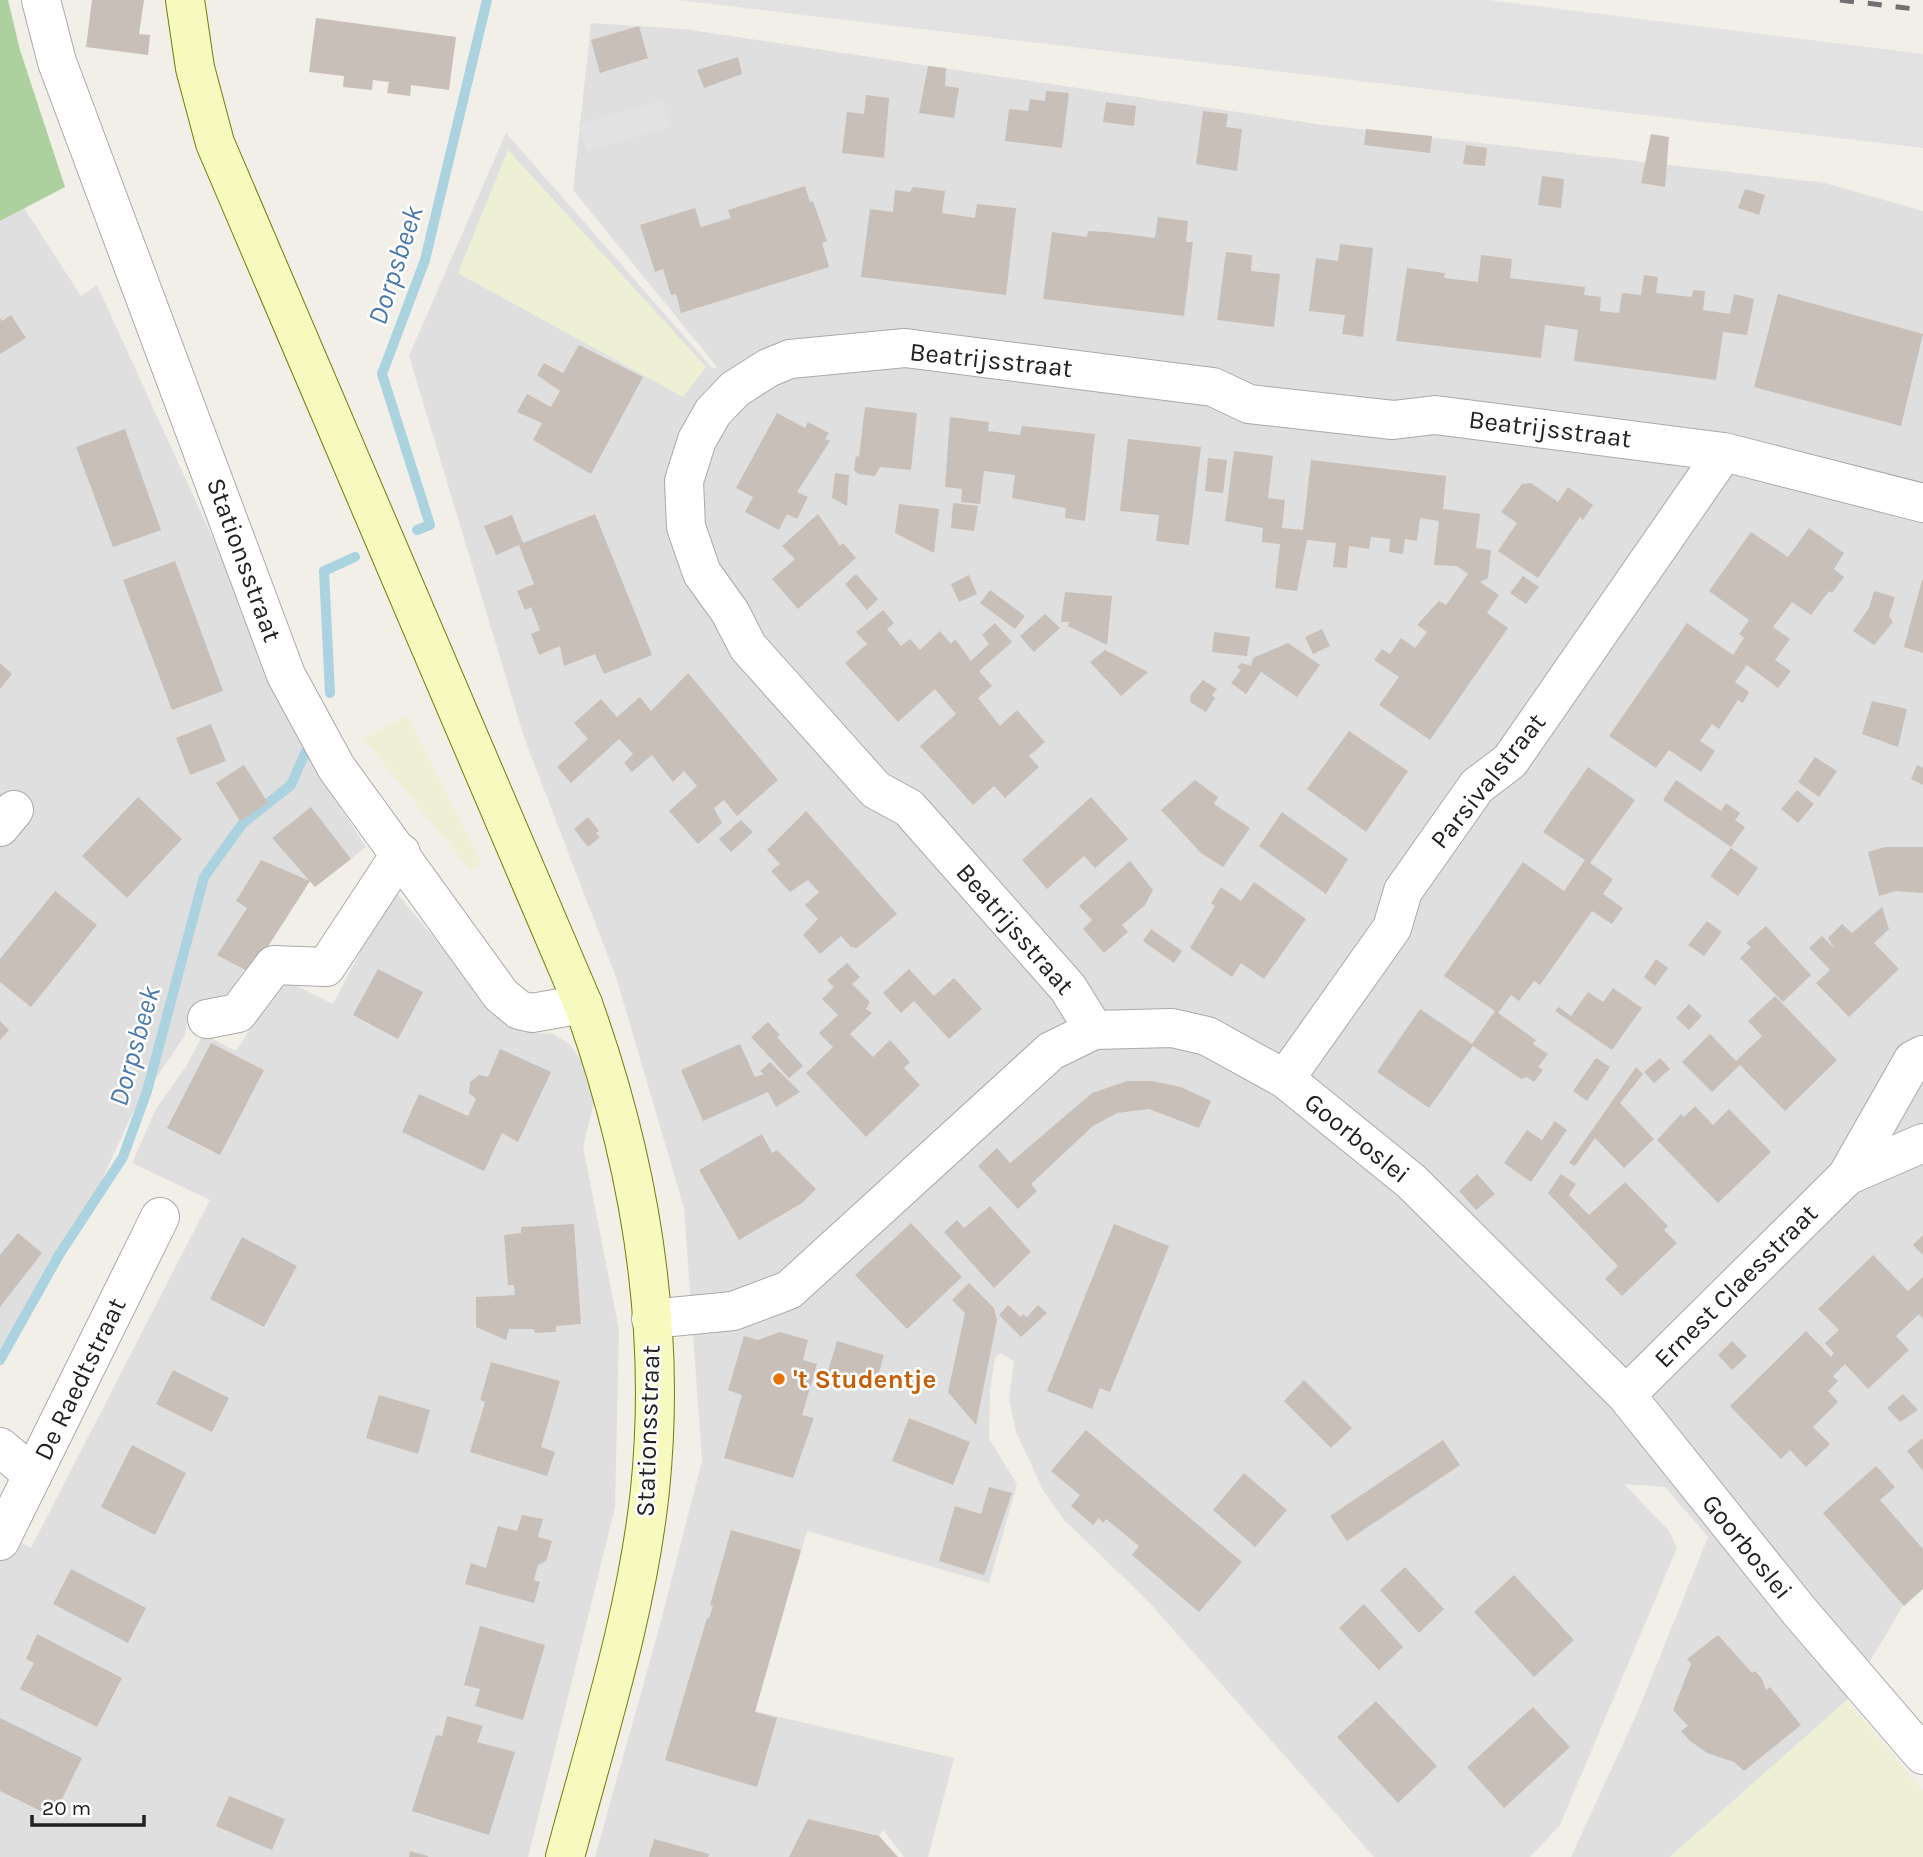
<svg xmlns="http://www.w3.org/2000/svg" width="1923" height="1857" font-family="Karla,sans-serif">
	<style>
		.residential { fill: #e0dfdf }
		.farmland { fill: #eef0d5 }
		.forest { fill: #add19e }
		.parking { fill: #e2e2e2 }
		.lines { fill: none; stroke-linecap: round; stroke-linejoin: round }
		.stream { stroke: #aad3df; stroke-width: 10 }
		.building { fill: #c7bfb8 }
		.street-casing { stroke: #a9a9a9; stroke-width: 40 }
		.secondary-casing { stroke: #707d05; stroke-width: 40 }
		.street { stroke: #fff; stroke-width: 38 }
		.secondary { stroke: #f7fabf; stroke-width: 38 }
		.rail { stroke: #707070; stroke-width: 5; stroke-dasharray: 14 14; stroke-linecap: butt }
		.food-dot { fill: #e8710a; stroke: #fff; stroke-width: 2.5 }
		.labels { text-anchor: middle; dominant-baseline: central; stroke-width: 5; stroke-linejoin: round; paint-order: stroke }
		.street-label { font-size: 26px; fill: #222; stroke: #fff }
		.food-label { font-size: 26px; font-weight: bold; fill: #c56008; stroke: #fff; text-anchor: start }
		.water-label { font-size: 28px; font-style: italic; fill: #4a7aab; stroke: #fff }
	</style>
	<rect width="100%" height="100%" fill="#f2efe9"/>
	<path class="residential" d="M591,23L684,29L1317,124L1825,183L1923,211V1572L1847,1700L1670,1857H1571L1638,1711L1708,1537L1665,1487L1624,1484L1668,1530L1677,1548L1560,1825L1530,1857H1374L1148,1601L1063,1519L1043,1490L1016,1432L1009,1399L1014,1361L1000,1353L995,1358L990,1390L989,1439L1017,1484L989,1583L807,1531L755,1711L954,1758L928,1857H904L883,1830L879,1836L865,1832L848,1857H595L658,1632L702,1461L684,1208L617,980L524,737L409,356L506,133L713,369L717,367L573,190Z
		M24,208L81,296L97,285L325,784L366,847L315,887L310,881L234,998L208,999L187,1024L184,1037L133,1112L101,1182L0,1349V221Z
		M393,889L499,1015L523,1032L554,1034L571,1046L586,1067L595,1099L583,1147L619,1329L615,1508L528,1857H0V1530L31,1548L210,1200L132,1163L156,1109L187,1065L203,1034L236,1051L283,979L333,1004Z"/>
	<path class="farmland" d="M508,150L706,367L683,397L458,273Z
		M407,716L482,864L470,870L364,739Z
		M1847,1700L1923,1791V1857H1670Z"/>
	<path class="forest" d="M0,0H8L20,50L65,187L0,221Z"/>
	<path class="parking" d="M678,0H1488L1923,54V148Z
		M663,101L670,127L587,151L578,124Z"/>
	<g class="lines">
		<path class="stream" d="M417,530L430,525L382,374L425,260L487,0
			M330,693L324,571L355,557
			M0,1360L59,1255L123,1157L147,1091L204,877L243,823L291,785L306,751"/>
	</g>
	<path class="building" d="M92,0H144L139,34L150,35L148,55L86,47Z
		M316,18L456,37L449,90L411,85L410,96L387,93L389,82L373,80L372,90L343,87L344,76L309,72Z
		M639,26L648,58L600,73L591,40Z
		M738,57L742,74L704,88L697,70Z
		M928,66L946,68L945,86L959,88L954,118L919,113Z
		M1046,91L1069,93L1062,148L1005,141L1009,109L1028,111L1030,99L1045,101Z
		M866,95L889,98L884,158L842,153L847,112L864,114Z
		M1106,102L1136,106L1134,126L1103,122Z
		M1203,111L1228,114L1226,127L1242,129L1237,171L1196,164Z
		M1366,129L1432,136L1430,153L1364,145Z
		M1651,134L1669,137L1665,187L1641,183Z
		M1466,145L1487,148L1485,166L1463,164Z
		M1542,176L1564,179L1561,208L1538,205Z
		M805,186L810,202L813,201L827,241L822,243L829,267L681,313L676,294L671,295L663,269L655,272L640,225L695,208L701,227L731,218L728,210Z
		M913,187L945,191L942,213L975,218L977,204L1016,208L1006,295L861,277L870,209L893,212L895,190L910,192Z
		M1745,189L1765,195L1759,215L1738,208Z
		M1158,217L1188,221L1186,242H1193L1184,316L1043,299L1052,232L1087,237L1088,231L1107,232L1155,238Z
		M1340,244L1373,248L1363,337L1342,334L1345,315L1309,311L1316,258L1338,261Z
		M1226,252L1252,255L1251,271L1280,274L1274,327L1217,320Z
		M1481,255L1512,259L1510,278L1585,287L1584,295L1601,297L1600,311L1619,313L1622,293L1641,295L1644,275L1658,277L1656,293L1692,297L1693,290L1705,291L1703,310L1730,314L1734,294L1754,299L1747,335L1723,332L1716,380L1574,361L1578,330L1545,325L1541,358L1396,341L1407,268L1445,273L1444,278L1478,282Z
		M1778,294L1923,334L1901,426L1754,387Z
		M11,315L26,338L0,354V318L2,321Z
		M579,345L643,377L591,474L533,440L542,423L517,412L527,394L551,407L560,391L537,375L544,363L563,373Z
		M865,407L917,413L911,470L880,467L875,476L858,474L854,470L856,456L859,457Z
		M777,413L805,428L808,422L829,433L825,439L830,441L797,492L808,497L797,519L787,514L779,530L745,512L753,497L736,488Z
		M950,417L989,422L988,431L1020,435L1022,426L1095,434L1085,521L1065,518L1066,508L1012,498L1015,475L984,471L980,504L961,502L962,489L945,487Z
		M125,429L161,530L113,547L76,447Z
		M1128,439L1201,447L1189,545L1156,541L1159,515L1120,511Z
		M1234,451L1273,456L1268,498L1285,500L1282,528L1303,530L1311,460L1446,476L1443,509L1480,514L1476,548L1491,550L1488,578L1480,582L1499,595L1487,613L1508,628L1430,740L1379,705L1399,677L1374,660L1382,649L1390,654L1401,638L1415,648L1427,632L1417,625L1439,601L1446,605L1468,574L1457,566L1434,565L1439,521L1420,518L1417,541L1405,539L1403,554L1389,552L1390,539L1371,537L1369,549L1349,546L1347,568L1333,567L1336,543L1307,540L1297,591L1275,588L1280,544L1262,542L1263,528L1225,521Z
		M1208,458L1227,460L1223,493L1205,491Z
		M835,473L849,475L847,506L832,498Z
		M1531,483L1558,502L1568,487L1593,505L1583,520L1580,517L1538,578L1498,551L1517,523L1501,512L1522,484Z
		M953,503L978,506L974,531L951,528Z
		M899,504L939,509L934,553L895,533Z
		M595,514L652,655L604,674L595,654L564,666L560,646L539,655L531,634L540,630L531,607L525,610L517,591L534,584L519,545L496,555L484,526L512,515L523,543Z
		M818,514L840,546L843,543L856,558L798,609L772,579L795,559L782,546Z
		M1809,528L1844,553L1834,569L1844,577L1832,593L1829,591L1811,615L1792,602L1773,627L1790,639L1775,660L1791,671L1778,688L1747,665L1735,682L1749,692L1743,703L1738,700L1719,729L1712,724L1700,741L1715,751L1701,772L1669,750L1656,768L1609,736L1687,623L1733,655L1744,638L1739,634L1749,620L1709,591L1751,532L1788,557Z
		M175,561L223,691L172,710L123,580Z
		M856,574L878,599L867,610L845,584Z
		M969,575L977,594L959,602L951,584Z
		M1523,576L1539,587L1526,604L1510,593Z
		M1922,580H1923V653L1904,647Z
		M990,590L1025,616L1015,629L980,603Z
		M1874,591L1895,597L1889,616L1893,622L1874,645L1853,631L1869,608Z
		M1065,592L1112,596L1107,645L1068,626L1069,622H1061Z
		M883,610L894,623L887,629L901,646L910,639L920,650L940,631L951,644L955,639L971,661L989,644L982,635L995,623L1012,642L979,671L992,686L978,698L1000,726L1017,710L1045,742L1029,756L1039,767L1005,798L994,786L973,805L920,746L956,714L935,689L898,722L845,663L867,644L856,632Z
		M1045,614L1060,628L1034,652L1020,636Z
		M1322,629L1330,646L1313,654L1305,637Z
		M1214,632L1250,637L1247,656L1212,652Z
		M1288,643L1320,665L1297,697L1261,672L1246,694L1231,683L1241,670L1237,667L1242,663L1251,666L1253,658Z
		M1105,650L1148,672L1121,696L1090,662Z
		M0,663L12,674L0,689Z
		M688,673L778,780L737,816L724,800L714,808L722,823L698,844L669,811L697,786L684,771L673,782L652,755L632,772L624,763L633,754L619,739L571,783L557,767L588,739L574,723L601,699L617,717L640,697L651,711Z
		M1203,680L1217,689L1212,695L1215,698L1206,712L1190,702L1191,694Z
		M1872,701L1907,709L1898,747L1862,734Z
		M211,724L226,761L190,775L176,738Z
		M1349,731L1408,771L1366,832L1307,789Z
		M1815,757L1837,771L1819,797L1798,782Z
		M244,765L268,803L240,821L216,783Z
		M1917,765L1923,768V785L1911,779Z
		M1588,767L1635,800L1590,863L1613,879L1603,894L1623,908L1612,924L1592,911L1540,985L1534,981L1519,1001L1511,995L1498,1013L1536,1040L1533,1044L1548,1054L1538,1067L1543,1070L1534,1082L1527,1077L1521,1079L1473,1046L1429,1108L1377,1072L1420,1009L1472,1044L1483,1028L1495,1011L1444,976L1523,862L1564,891L1575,875L1585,860L1543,832Z
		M1195,780L1218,797L1214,804L1250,828L1223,867L1201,853L1161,810Z
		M1676,780L1721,811L1726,803L1740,813L1735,820L1745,827L1731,847L1663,800Z
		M1797,790L1814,804L1798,823L1781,809Z
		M138,797L182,839L127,898L82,856Z
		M1091,797L1128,839L1095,868L1084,856L1047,889L1022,860Z
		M311,807L351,859L315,887L272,838Z
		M806,811L897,914L857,948L851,947L841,936L820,954L803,935L818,919L805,905L819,892L808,880L790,892L771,871L780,864L767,850Z
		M1282,812L1348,859L1326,894L1259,846Z
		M588,817L599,831L596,833L600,837L588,847L574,829Z
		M741,820L753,832L731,852L719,839Z
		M1885,847H1923V893L1896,891L1879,896L1868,852Z
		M1731,848L1758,868L1738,896L1710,876Z
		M261,860L310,881L251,973L217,955L247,908L236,901Z
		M1130,861L1153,890L1145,905L1122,925L1128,932L1104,953L1083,929L1092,920L1079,906Z
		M1254,882L1306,919L1264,979L1241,963L1232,977L1190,948L1215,906L1211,903L1221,887L1241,901Z
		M55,891L97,925L31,1007L0,982V959Z
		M1882,907L1889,929L1874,943L1899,969L1849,1017L1816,983L1830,970L1809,948L1822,936L1835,949L1828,938L1842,924L1852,933Z
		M1707,921L1722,932L1704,956L1688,945Z
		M1766,926L1811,975L1783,1002L1740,958L1751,947L1746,943Z
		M1151,929L1182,951L1174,963L1143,941Z
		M1656,959L1668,968L1655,986L1644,977Z
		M847,963L860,977L852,984L870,1002L866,1009L872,1013L850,1034L873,1057L890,1040L910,1062L904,1068L920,1085L866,1137L806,1073L833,1047L819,1033L838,1015L822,999L834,987L827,980Z
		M378,969L423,992L398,1039L353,1015Z
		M909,969L934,996L954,978L982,1009L949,1039L914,1001L901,1013L883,993Z
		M1613,988L1642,1008L1612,1050L1555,1011L1559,1007L1571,1016L1588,992L1603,1002Z
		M1775,996L1837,1060L1785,1111L1740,1065L1712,1092L1682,1062L1710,1034L1736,1061L1762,1036L1748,1021Z
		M1689,1004L1702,1016L1689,1030L1676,1018Z
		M0,1021L9,1030L0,1040Z
		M768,1022L780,1035L777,1037L803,1066L789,1078L751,1037Z
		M211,1043L264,1070L220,1155L167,1128Z
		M740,1044L755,1077L764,1074L760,1071L770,1062L800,1092L776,1107L768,1092L703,1121L681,1070Z
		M500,1049L551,1072L518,1142L502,1133L484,1171L402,1132L419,1094L468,1116L476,1099L469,1093L470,1082L479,1075L488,1077Z
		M1596,1058L1610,1067L1587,1101L1573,1091Z
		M1660,1058L1670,1069L1654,1083L1644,1072Z
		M1636,1067L1643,1074L1620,1103L1654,1139L1624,1168L1595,1138L1575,1166L1569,1163Z
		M1127,1081H1152L1181,1087L1211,1101L1199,1128L1149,1109L1117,1113L1093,1126L1031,1184L1037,1191L1018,1209L978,1166L997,1148L1010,1163L1092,1093Z
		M1695,1106L1713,1125L1729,1109L1771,1152L1718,1203L1657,1140L1681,1114L1684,1117Z
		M1555,1121L1567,1130L1531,1182L1504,1163L1527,1130L1542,1140Z
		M762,1134L772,1153L777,1150L816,1189L802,1203L739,1240L699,1170Z
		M1477,1174L1495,1194L1476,1210L1459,1191Z
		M1561,1174L1576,1184L1569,1195L1589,1215L1625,1182L1668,1226L1664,1230L1677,1243L1622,1296L1605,1279L1618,1266L1548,1193Z
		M990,1206L1031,1252L994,1288L944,1232L957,1220L964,1228Z
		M911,1223L962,1277L907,1329L855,1275Z
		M574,1224L581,1324L556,1326V1332L535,1333L534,1329H509L506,1340L476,1327V1297L515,1295L514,1285H508L504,1235L521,1233V1227Z
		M1114,1224L1169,1246L1110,1392L1100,1388L1092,1409L1047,1391Z
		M18,1233L42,1253L0,1307V1255Z
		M1923,1235V1255L1913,1245Z
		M242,1237L297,1266L264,1327L210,1299Z
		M1873,1255L1908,1291L1923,1277V1319L1919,1314L1896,1336L1909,1350L1868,1389L1845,1364L1833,1376L1838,1381L1828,1391L1838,1402L1813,1427L1830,1444L1806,1467L1790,1450L1781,1459L1730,1406L1806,1331L1831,1357L1834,1353L1825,1343L1839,1330L1818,1309Z
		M969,1283L994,1308L997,1320L976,1425L948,1392L965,1313L952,1300Z
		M1008,1305L1021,1317L1023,1314L1027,1317L1038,1305L1047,1313L1021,1337L999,1315Z
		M780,1332L808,1340L803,1360L817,1364L802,1415L814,1418L793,1478L724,1458L742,1395L728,1390L744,1336L758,1340Z
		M837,1341L884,1355L875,1385L828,1371Z
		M1732,1341L1747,1356L1732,1370L1718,1355Z
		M491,1362L560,1381L541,1447L555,1452L547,1476L470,1452L485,1402L480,1400Z
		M173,1370L229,1398L212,1432L156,1404Z
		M1304,1380L1352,1428L1331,1448L1284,1401Z
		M1903,1394L1918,1410L1900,1422L1887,1408Z
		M379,1395L430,1410L418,1454L366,1438Z
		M909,1418L970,1442L953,1485L892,1461Z
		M1086,1430L1242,1562L1199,1612L1132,1555L1139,1546L1106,1519L1103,1523L1099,1518L1093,1525L1071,1506L1080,1495L1051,1471Z
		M1923,1438V1471L1907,1451Z
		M1443,1440L1460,1465L1347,1541L1330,1516Z
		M132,1445L186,1473L155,1535L101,1507Z
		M1876,1466L1895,1487L1880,1500L1923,1549V1589L1904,1606L1823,1513Z
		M1244,1473L1287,1510L1255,1547L1213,1510Z
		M989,1487L1012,1493L984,1575L939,1561L955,1506L981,1514Z
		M522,1515L543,1519L538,1537L552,1541L546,1561L538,1565L534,1580L540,1582L534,1603L465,1584L471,1563L486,1568L498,1526L517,1531Z
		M731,1530L801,1550L755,1712L777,1718L757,1787L665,1760L707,1618H709L713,1606L710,1605Z
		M1405,1567L1444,1609L1419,1633L1380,1590Z
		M71,1569L146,1608L128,1643L53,1604Z
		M1514,1575L1574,1640L1534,1677L1474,1612Z
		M1364,1604L1403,1647L1379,1670L1339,1628Z
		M480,1626L545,1645L523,1720L475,1706L480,1689L464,1685Z
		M37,1634L122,1678L97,1727L20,1689L34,1663L26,1659Z
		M1718,1635L1752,1673L1755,1671L1762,1679L1766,1690L1770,1687L1801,1725L1744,1771L1734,1762L1707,1753L1689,1740L1681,1731L1688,1726L1673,1710L1691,1664L1687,1659Z
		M1376,1701L1437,1766L1398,1803L1337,1737Z
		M1533,1707L1570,1747L1504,1808L1467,1767Z
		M447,1716L483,1726L477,1742L515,1752L489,1835L412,1811L436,1735L442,1736Z
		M0,1718L82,1758L53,1817L0,1791Z
		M229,1796L285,1819L272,1850L216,1826Z
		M808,1819L879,1836L898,1857H789Z
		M654,1839L709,1854L708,1857H649Z
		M410,1851L428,1856V1857H409Z"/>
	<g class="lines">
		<g class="street-casing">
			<path id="street" d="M41,0L57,62L286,675L336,767L501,995L519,1010L532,1013L583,1004
				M0,827L14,810
				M207,1019L238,1013L274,965L326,967L401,853
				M1094,1030L1068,988L909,808L876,790L748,647L730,612L702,573L686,527L684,481L697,440L713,412L735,389L768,368L790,359L905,348L1213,387L1249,404L1393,420L1435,415L1724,452L1923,503
				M1285,1079L1392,928L1403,891L1477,786L1510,761L1724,452
				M1847,1176L1923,1143
				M651,1319L733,1311L789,1290L1051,1051L1094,1030L1172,1028L1207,1036L1285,1079L1412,1182L1626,1395L1800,1612L1923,1755
				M1626,1395L1847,1176L1913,1060L1923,1055
				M0,1447L33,1475
				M0,1541L160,1217"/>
		</g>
		<g class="secondary-casing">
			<path id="secondary" d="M185,0L195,68L215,143L583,1004C639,1160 667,1324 650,1490C637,1614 597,1737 565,1857"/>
		</g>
		<use href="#street" class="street"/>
		<use href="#secondary" class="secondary"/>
		<path class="rail" d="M1840,0L1923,10"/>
	</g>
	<circle class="food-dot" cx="779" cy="1379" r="7"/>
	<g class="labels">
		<g class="street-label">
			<text transform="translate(991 360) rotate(6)">Beatrijsstraat</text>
			<text transform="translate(1550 429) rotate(7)">Beatrijsstraat</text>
			<text transform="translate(244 560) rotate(70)">Stationsstraat</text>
			<text transform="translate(1488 781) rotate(-51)">Parsivalstraat</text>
			<text transform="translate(1015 929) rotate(49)">Beatrijsstraat</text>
			<text transform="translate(1357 1138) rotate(39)">Goorboslei</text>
			<text transform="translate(1736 1286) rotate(-45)">Ernest Claesstraat</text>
			<text transform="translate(80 1379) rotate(-64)">De Raedtstraat</text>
			<text transform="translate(648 1431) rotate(-88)">Stationsstraat</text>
			<text transform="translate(1747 1547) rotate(51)">Goorboslei</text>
		</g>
		<g class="food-label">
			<text x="793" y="1379">'t Studentje</text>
		</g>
		<g class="water-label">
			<text transform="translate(395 265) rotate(-72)">Dorpsbeek</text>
			<text transform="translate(134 1046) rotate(-74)">Dorpsbeek</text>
		</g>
	</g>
	<path d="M32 1815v10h112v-10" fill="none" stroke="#222222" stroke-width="3.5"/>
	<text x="42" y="1815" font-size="21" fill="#222222" stroke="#ffffff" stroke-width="5" paint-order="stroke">20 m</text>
</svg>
